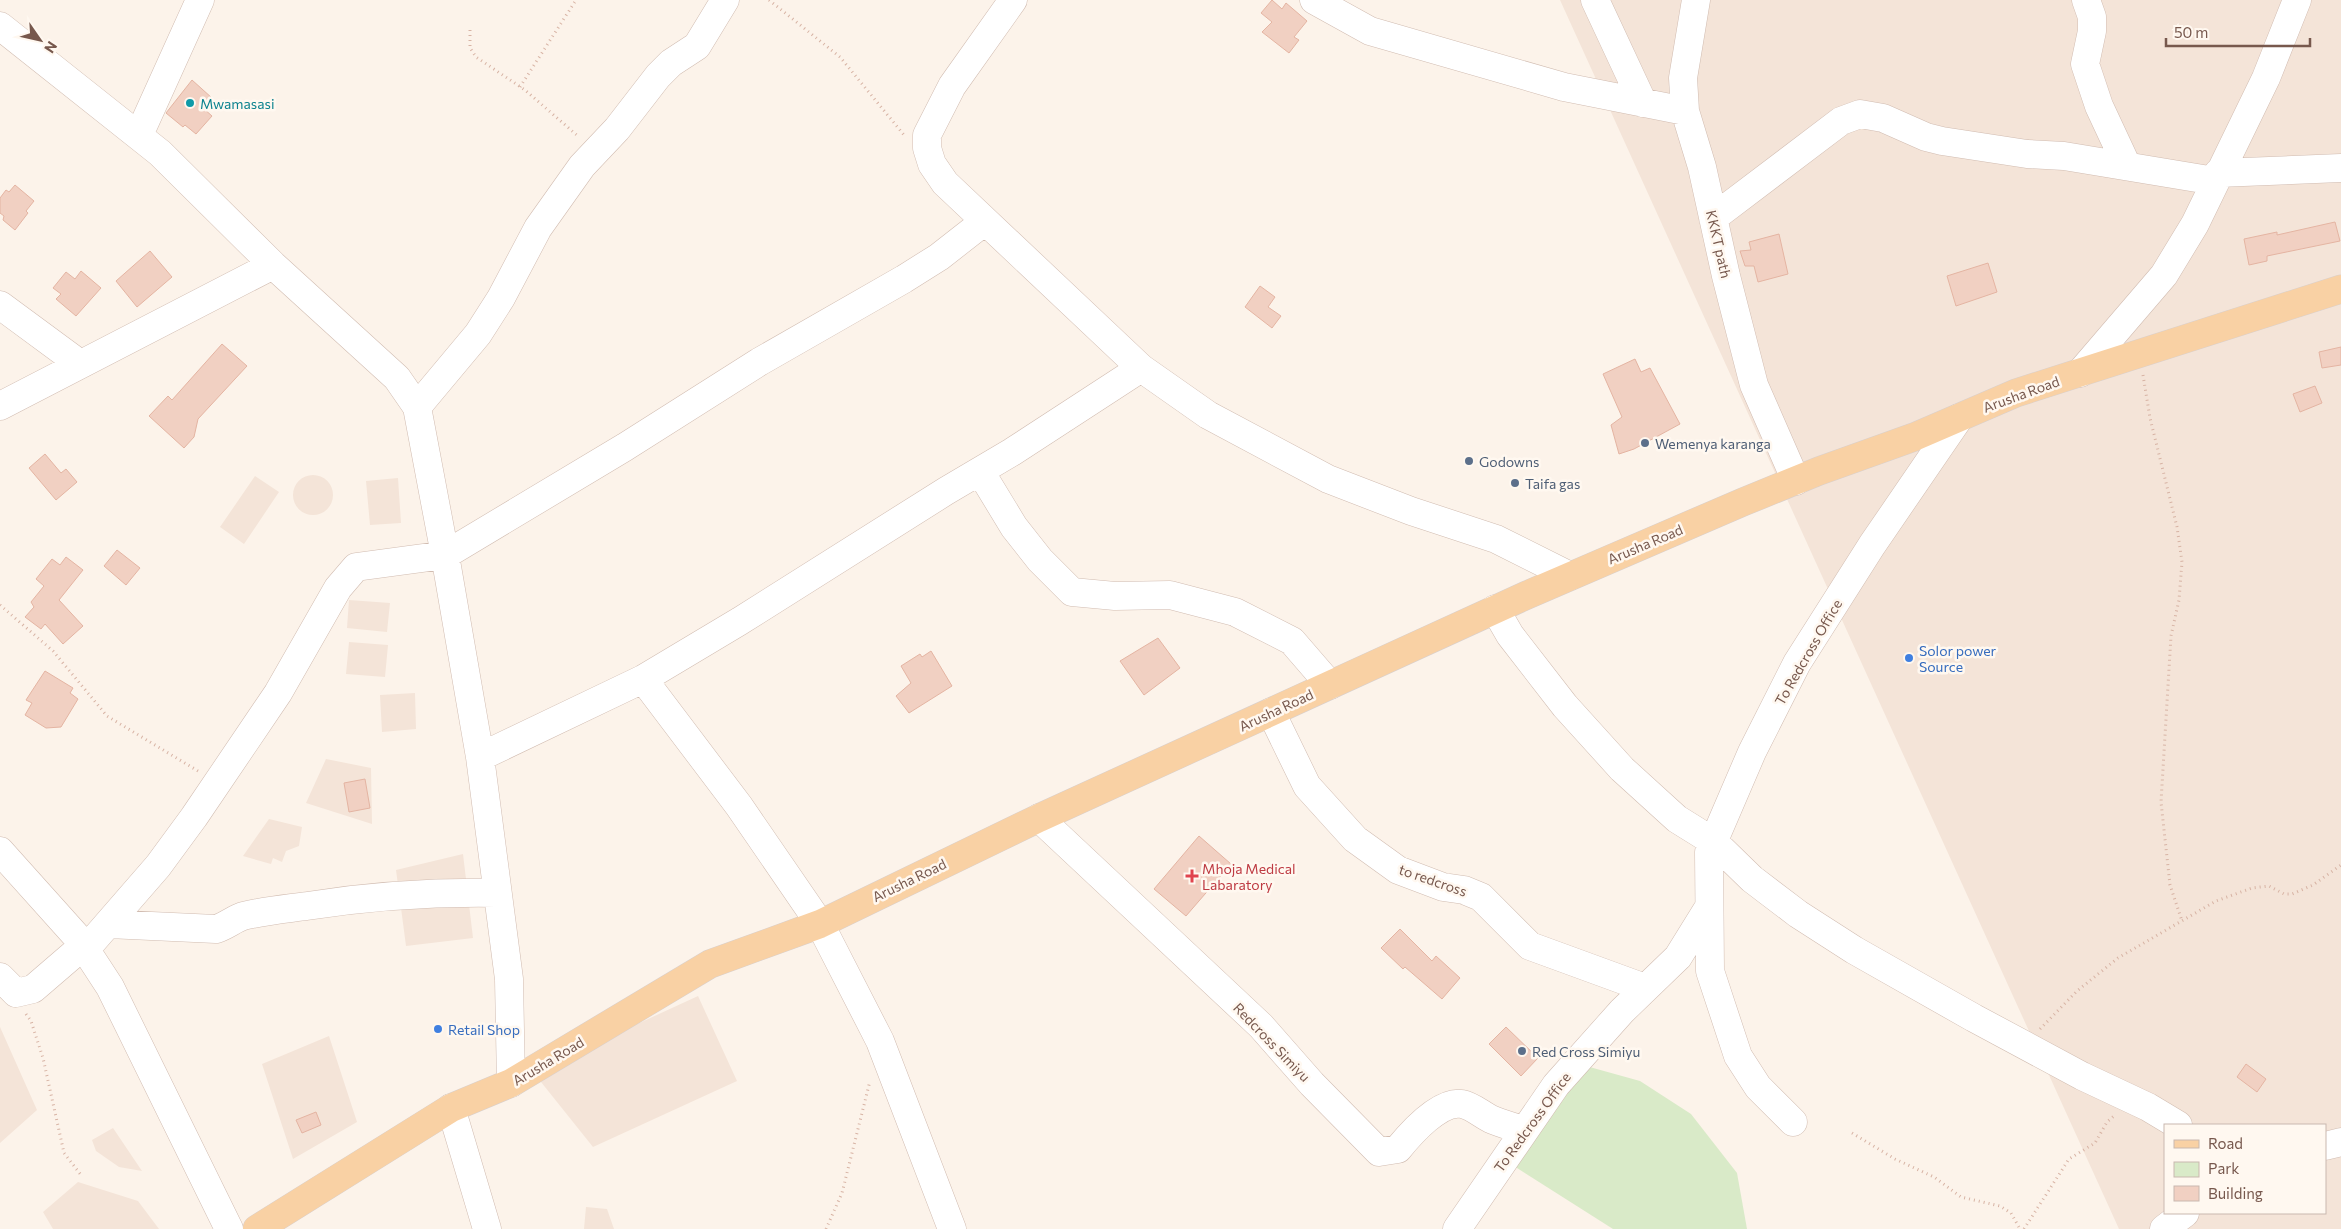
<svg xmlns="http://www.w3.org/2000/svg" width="2341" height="1229" font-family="Commissioner,sans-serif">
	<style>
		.residential { fill: #f4e4d8; fill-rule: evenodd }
		.green { fill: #d9eac8 }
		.building { fill: #f1d0c2; stroke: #e4b4a2 }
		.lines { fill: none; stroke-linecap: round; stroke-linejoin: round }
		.minor-casing { stroke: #d1bcb1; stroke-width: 29 }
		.major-casing { stroke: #d9d0cd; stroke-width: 29 }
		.path { stroke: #d7b3a4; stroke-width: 3; stroke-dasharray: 1 4; stroke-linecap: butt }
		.minor { stroke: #fff; stroke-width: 28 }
		.major { stroke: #f9d1a4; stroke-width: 28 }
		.culture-dot { fill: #0f9aa8; stroke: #fff8f0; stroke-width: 2 }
		.service-dot { fill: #5c6f8a; stroke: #fff8f0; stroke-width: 2 }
		.shop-dot { fill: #3f7fe0; stroke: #fff8f0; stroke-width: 2 }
		.health-dot { fill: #e0444e; stroke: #fff8f0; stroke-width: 2 }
		.labels { text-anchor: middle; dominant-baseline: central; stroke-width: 5; stroke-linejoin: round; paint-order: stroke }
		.culture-label { font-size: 14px; fill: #0d838f; stroke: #fff8f0; text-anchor: start }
		.street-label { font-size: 14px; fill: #77584d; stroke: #fff8f0 }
		.service-label { font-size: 14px; fill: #4e5e75; stroke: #fff8f0; text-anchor: start }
		.shop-label { font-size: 14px; fill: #366cbe; stroke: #fff8f0; text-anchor: start }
		.health-label { font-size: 14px; fill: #be3a42; stroke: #fff8f0; text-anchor: start }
	</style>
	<rect width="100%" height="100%" fill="#fcf3ea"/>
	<path class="residential" d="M1560,0H2341V1229H2119ZM2165,1125H2325V1213H2165Z
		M293 495a20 20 0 1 1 40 0a20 20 0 1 1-40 0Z
		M255,476L279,492L244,544L220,527Z
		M398,478L401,523L370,525L366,481Z
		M349,600L390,603L387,632L347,628Z
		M349,642L388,645L385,677L346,674Z
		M415,693L416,729L382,732L380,695Z
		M326,759L371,768L372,824L306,803Z
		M269,819L302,827L299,846L286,851L282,862L273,858L271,864L243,856Z
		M463,854L473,938L406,946L396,870Z
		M698,996L737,1081L593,1147L533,1072Z
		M0,1027L37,1110L0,1143Z
		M329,1036L357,1122L293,1159L262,1064Z
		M113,1128L142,1171L119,1167L96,1151L92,1140Z
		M78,1182L138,1201L159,1229H53L43,1212Z
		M586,1207L607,1209L614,1229H584Z"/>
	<path class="green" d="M1586,1066L1640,1081L1691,1114L1737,1173L1747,1229H1613L1506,1161Z"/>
	<path class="building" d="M1272,0L1282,9L1286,3L1307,21L1294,37L1299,40L1289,53L1262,32L1272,22L1261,13Z
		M192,80L212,98L203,108L212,116L196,134L185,125L183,127L166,113Z
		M15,185L34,201L26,211L28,213L15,230L3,220L4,216L0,213V198L6,190L9,192Z
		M2335,222L2340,241L2267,256V261L2249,265L2244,239L2277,232V235Z
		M1779,234L1788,274L1758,282L1754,266H1745L1740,251L1751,250L1749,242Z
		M150,251L172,277L137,307L116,281Z
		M1988,263L1997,292L1956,306L1947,276Z
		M81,271L101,288L76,316L56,299L61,294L53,288L66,272L75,279Z
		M1260,286L1275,297L1268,307L1281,316L1272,328L1245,307Z
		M222,344L247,366L198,419L194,437L184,448L149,416L168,396L172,400Z
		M2341,347V365L2322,368L2319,352Z
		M1635,359L1641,372L1650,368L1680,424L1634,449L1619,454L1611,425L1622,417L1603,374Z
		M2315,386L2322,403L2300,412L2293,394Z
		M45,454L61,473L66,469L77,482L56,500L29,468Z
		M117,550L140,568L126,585L104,566Z
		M66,557L83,570L59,600L83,626L63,644L45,624L41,629L25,617L34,607L31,602L44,586L36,579L52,559L60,565Z
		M1158,638L1180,668L1144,695L1120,661Z
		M931,651L952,686L909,713L896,696L911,683L901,666L920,654L922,657Z
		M45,671L73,688L70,693L78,699L61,727L46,728L25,715L32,703L26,700Z
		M365,779L370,808L349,812L344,783Z
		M1199,836L1231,864L1186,916L1154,889Z
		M1400,929L1432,961L1436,956L1460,978L1442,999L1405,967L1403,969L1381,948Z
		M1506,1027L1538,1058L1521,1076L1489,1044Z
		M2246,1064L2266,1079L2257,1092L2237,1077Z
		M316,1112L321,1125L302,1133L296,1120Z"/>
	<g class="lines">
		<g class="minor-casing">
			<path id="minor" d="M1013,0L952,86L927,135V148L932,164L945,183L1141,368L1208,415L1328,479L1411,511L1496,539L1570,576
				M1314,0L1370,31L1564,87L1685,111
				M1595,0L1643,103
				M1696,0L1683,78L1685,111L1702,167L1726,276L1754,385L1796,481
				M2086,0L2092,17V31L2085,64L2099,106L2127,166
				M0,26L160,153L273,265L397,378L417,407L445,555L480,757L509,979L511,1083
				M139,135L200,0
				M2218,173L2341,168
				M1713,218L1841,121L1860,114L1883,118L1926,137L1942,141L2027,154L2064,156L2215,181
				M0,305L80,364
				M2080,373L2164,275L2195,224L2266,78L2297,0
				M0,406L273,265
				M417,407L478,334L501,298L538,228L582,166L617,129L658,76L671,63L697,46L725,0
				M980,471L1014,527L1040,560L1072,592L1115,596L1170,595L1235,612L1292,641L1330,685
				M1495,609L1510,635L1565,706L1622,769L1677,819L1714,842L1752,879L1798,914L1854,950L1974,1018L2082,1076L2148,1107L2178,1125
				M643,679L739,806L820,924L880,1041L952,1229
				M1271,712L1307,786L1355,839L1398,870L1443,887L1464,890L1481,897L1530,946L1645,988
				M480,757L643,679L740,621L946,491L1012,452L1141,368
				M1039,818L1261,1026L1312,1084L1379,1152L1398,1149C1411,1133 1440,1100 1462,1104C1473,1106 1483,1116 1493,1120C1503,1124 1513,1127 1523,1130
				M0,851L78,938L110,987L229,1229
				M108,924L216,929C226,926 234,919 243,916C264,911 285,909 307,906C372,896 431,892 496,893
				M85,950L158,866L194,817L278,693L338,588L356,567L445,555L625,447L759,362L904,279L939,257L985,221
				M0,977L16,993L33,989L83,946
				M451,1108L487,1229
				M1793,1122L1758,1087L1738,1056L1710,971L1709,852L1752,752L1797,663L1872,545L1959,418
				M2325,1146L2341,1142
				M1457,1229L1556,1085L1622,1011L1678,957L1709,907
				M2164,1229L2185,1213"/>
		</g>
		<g class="major-casing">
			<path id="major" d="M257,1229L451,1108L511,1083L710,964L820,924L1039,818L1527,595L1743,502L1819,471L1914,437L2016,393L2341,289"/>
		</g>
		<path class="path" d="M769,0L840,57L904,135
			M470,30V48L476,57L525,90L579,137
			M520,87L576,0
			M2143,375L2150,418L2177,527L2182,562L2179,600L2171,636L2161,802L2170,885L2182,921
			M0,605L53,651L107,716L198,771
			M26,1014L31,1021L43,1058L64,1153L81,1175
			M2040,1029L2077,991L2118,958L2216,901L2252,888L2269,886L2284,894H2292L2313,885L2341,865
			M1852,1133L1895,1159L1934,1177L1961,1197L2000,1206L2011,1213L2020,1229
			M826,1229L842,1193L870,1081
			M2024,1229L2069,1159L2095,1143L2107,1122L2114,1116"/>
		<use href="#minor" class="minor"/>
		<use href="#major" class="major"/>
	</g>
	<circle class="culture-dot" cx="190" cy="103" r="5"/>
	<g class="service-dot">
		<circle cx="1645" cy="443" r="5"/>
		<circle cx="1469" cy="461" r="5"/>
		<circle cx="1515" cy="483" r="5"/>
		<circle cx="1522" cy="1051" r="5"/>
	</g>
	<g class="shop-dot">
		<circle cx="1909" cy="658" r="5"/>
		<circle cx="438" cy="1029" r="5"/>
	</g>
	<path class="health-dot" d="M1189.5 868.5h5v5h5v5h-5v5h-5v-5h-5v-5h5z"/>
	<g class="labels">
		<g class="culture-label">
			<text x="200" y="103">Mwamasasi</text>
		</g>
		<g class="street-label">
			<text transform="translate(1719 244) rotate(77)">KKKT path</text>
			<text transform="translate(2021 394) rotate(-20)">Arusha Road</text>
			<text transform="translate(1645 544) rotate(-23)">Arusha Road</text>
			<text transform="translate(1808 652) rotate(-60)">To Redcross Office</text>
			<text transform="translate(1276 710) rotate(-25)">Arusha Road</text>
			<text transform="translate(909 880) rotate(-26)">Arusha Road</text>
			<text transform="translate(1433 880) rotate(19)">to redcross</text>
			<text transform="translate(1272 1042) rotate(46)">Redcross Simiyu</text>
			<text transform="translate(548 1061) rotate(-31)">Arusha Road</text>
			<text transform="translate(1532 1122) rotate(-54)">To Redcross Office</text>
		</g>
		<g class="service-label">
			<text x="1655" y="443">Wemenya karanga</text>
			<text x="1479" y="461">Godowns</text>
			<text x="1525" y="483">Taifa gas</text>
			<text x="1532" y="1051">Red Cross Simiyu</text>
		</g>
		<g class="shop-label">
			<text x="1919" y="650">Solor power<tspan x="1919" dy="16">Source</tspan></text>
			<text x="448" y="1029">Retail Shop</text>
		</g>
		<g class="health-label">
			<text x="1202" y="868">Mhoja Medical<tspan x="1202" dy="16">Labaratory</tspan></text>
		</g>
	</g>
	<rect x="2164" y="1124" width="162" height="90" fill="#fff8f0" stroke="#c9b8af"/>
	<rect x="2174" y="1140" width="25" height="8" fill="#f9d1a4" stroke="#c9b8af"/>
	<text x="2208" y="1149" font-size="15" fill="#77584d">Road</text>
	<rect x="2174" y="1162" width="25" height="15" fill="#d9eac8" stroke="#c9b8af"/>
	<text x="2208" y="1174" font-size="15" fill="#77584d">Park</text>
	<rect x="2174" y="1186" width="25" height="15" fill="#f1d0c2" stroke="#c9b8af"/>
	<text x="2208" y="1199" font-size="15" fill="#77584d">Building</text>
	<g transform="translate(40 40) rotate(124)" stroke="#fff8f0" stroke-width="4" paint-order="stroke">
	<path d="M0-4L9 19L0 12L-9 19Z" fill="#77584d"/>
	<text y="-8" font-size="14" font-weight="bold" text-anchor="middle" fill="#77584d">N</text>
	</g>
	<path d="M2166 38v8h144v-8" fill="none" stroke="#77584d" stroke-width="2.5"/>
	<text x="2174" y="38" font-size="15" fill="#77584d" stroke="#fff8f0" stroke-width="4" paint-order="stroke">50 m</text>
</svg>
